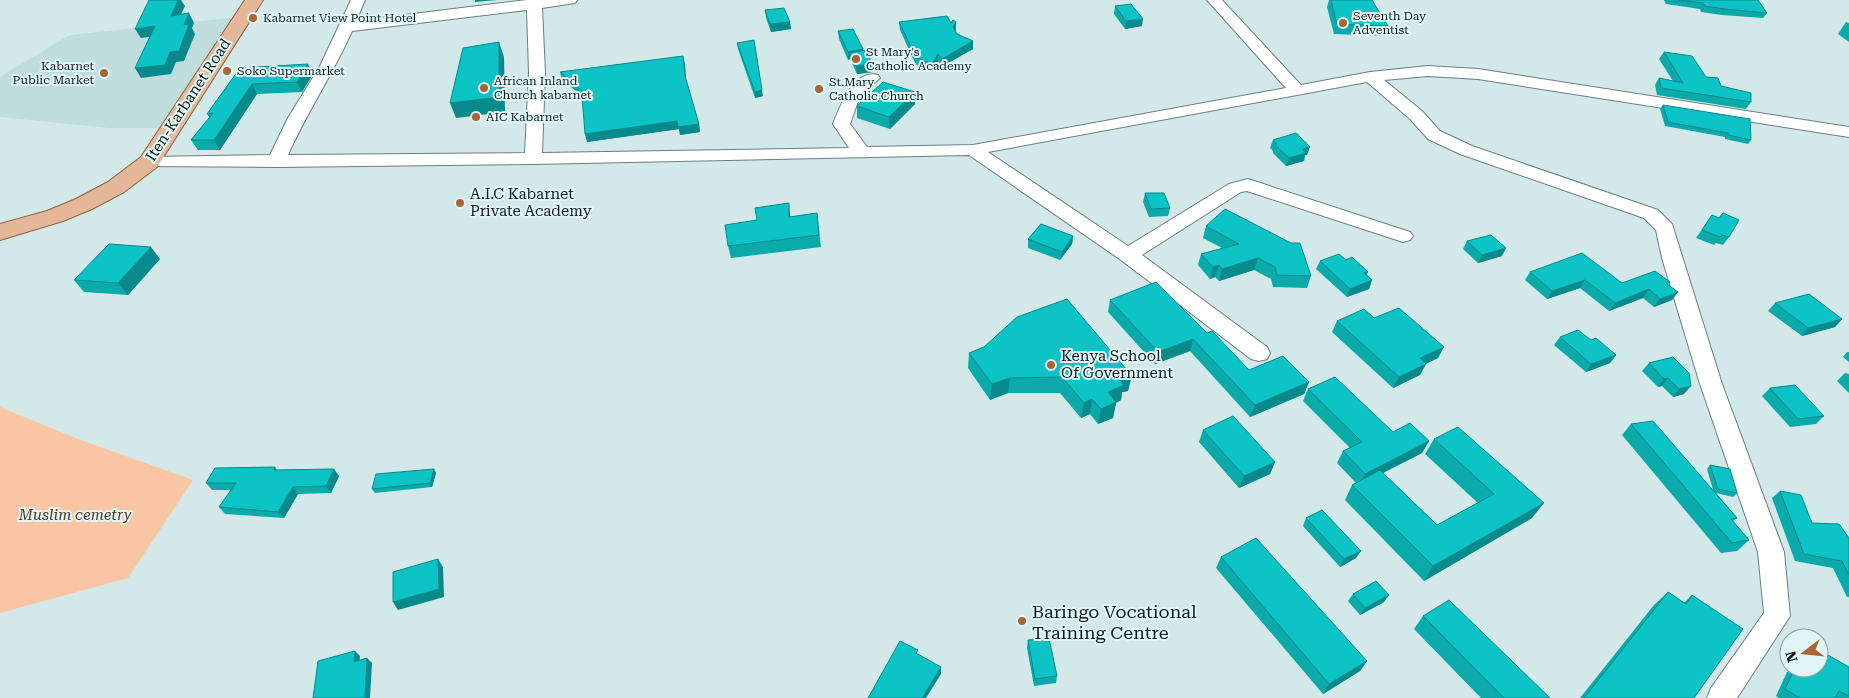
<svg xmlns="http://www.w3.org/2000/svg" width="1849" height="698" font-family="'Roboto Serif',serif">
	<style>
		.built { fill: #bedddc }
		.green { fill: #fac5a2 }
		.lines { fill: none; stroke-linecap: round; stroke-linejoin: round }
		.minor-casing { stroke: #6a7e7e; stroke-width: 2 }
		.major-casing { stroke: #8e613f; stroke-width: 2 }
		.minor { fill: #fff; fill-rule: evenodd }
		.major { fill: #e3b798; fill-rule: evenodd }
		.wall { fill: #0aa9aa }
		.shaded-wall { fill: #08898b }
		.building { fill: #0cc4c6; stroke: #08898b }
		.poi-dot { fill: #a96634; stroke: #e0f6f6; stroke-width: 2 }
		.labels { text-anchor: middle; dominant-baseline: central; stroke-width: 4; stroke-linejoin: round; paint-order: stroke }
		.far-poi-label { font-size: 12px; fill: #121a1a; stroke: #e0f6f6; text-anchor: start }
		.street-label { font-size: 15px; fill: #121a1a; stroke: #e0f6f6 }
		.poi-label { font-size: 15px; fill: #121a1a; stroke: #e0f6f6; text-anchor: start }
		.park-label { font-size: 15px; font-style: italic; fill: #57341c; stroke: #e0f6f6 }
		.near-poi-label { font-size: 18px; fill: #121a1a; stroke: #e0f6f6; text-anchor: start }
	</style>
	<rect width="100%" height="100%" fill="#d3e9e9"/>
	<path class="built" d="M237,17L166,128H109L0,117V77L70,35Z"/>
	<path class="green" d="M0,407L78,439L193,480L128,578L0,613Z"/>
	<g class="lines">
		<g class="minor-casing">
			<path id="minor" d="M351,0H365L356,21L527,0H577L575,3L542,8L545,73L542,153L849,148L833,124C840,107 853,69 878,75L880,78L860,96L850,124L867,147L973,145L1286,88L1207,0H1222L1301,85L1370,72L1428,66L1478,69L1849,127V137L1478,79L1428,76L1384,80L1422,111L1440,131L1472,146L1658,210L1672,224L1722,384L1784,552L1790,616L1737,698H1707L1711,688L1764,613L1758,552L1700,384L1662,258L1656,230L1644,218L1460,154L1428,139L1410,119L1367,82L988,152L1128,246L1229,184L1248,179L1410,232L1413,236L1410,240L1403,242L1247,191L1241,192L1142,255L1267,347L1270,353L1267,359L1259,361L1251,359L1121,260L969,155L533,164L276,167L143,166L140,162L143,158L149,157L270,155L288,118L320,66ZM527,10L529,73L525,153L288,155C307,112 333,74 352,31Z"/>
		</g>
		<g class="major-casing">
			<path id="major" d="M245,0H263L157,167L124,192L92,209L63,221L0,240V224L47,211L76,199L108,182L141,157Z"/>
		</g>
		<use href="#minor" class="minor"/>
		<use href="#major" class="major"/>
	</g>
	<path class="wall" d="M1329,0H1372L1388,26L1384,36L1334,34L1327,7Z
		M1664,0H1758L1767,13L1763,18L1722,15L1701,12L1700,9L1666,4Z
		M1115,6L1142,26L1125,29L1114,14Z
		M765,10L790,22L791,29L771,32L766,18Z
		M899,22H956L955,31L957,34L973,41V49L941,67L938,61L932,72L916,65L900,30Z
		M1846,22L1849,23V42L1838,34Z
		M838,31L863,51L872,64L873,72L857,74L850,59L848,60L839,39Z
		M737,43L763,96L755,98L738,49Z
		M1664,52L1721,86L1751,102L1746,109L1657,95L1655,85L1659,78L1673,81L1659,59Z
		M685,64L686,80L699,124L700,132L680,135L679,129L587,142L582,96L562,80L560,72Z
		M240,68L313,74L302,92L257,94L220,150H198L191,140L210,118L207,114Z
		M915,92V104L890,129L857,118V106Z
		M1663,105L1751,140L1748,144L1725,139V137L1665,126L1660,109Z
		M1273,140L1307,155H1305L1304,161L1286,166L1273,153V151L1270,148Z
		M1145,193L1170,208L1168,216L1149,217L1143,202Z
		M817,213L821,247L731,258L728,246L790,215V217Z
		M1723,213L1729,237L1723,245L1716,243L1714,245L1696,238L1712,215L1719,218Z
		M1206,226L1311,276L1307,288L1273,287L1271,279L1254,270L1219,281L1215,277L1210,279L1198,265L1201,254L1222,248L1203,238Z
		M1073,236L1072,244L1060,260L1028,248V239Z
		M1467,241L1502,256L1478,263L1463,249Z
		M160,259L128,295L84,292L74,280Z
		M1346,260L1368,272L1367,275L1372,280L1369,289L1347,297L1316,269L1320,261Z
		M1530,272L1622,283L1669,285L1678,292L1672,300L1654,307L1643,298L1609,311L1580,288L1547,299L1525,280Z
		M1110,300L1207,333L1249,370L1309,382L1304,394L1250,417L1190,351L1155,364L1108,312Z
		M1775,303L1842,319L1835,327L1802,336L1768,311Z
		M1337,321L1438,358L1426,364L1420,375L1393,388L1332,332Z
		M1560,337L1591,340L1616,355L1610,363L1586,372L1554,345Z
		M1847,352H1849V362L1843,357Z
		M969,353L1128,391L1122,392L1121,400L1116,403L1113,418L1098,424L1090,414L1081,418L1060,393H1008L990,400L968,368Z
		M1673,357L1684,394L1673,397L1662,386L1658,387L1642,371L1649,363Z
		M1845,373L1849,374V393L1837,381Z
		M1770,388L1824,416L1816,424L1790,427L1762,396Z
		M1308,389L1393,432L1429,441L1422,453L1383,473L1437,525L1478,503L1425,454L1434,439L1532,518L1424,581L1345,500L1352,485L1356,483L1337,463L1343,451L1350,448L1303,401Z
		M1631,424L1713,490L1707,469L1710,465L1737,493L1733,497L1716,493L1737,518L1733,521L1749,540L1737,551L1721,553L1622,435Z
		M1203,430L1275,462L1270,474L1239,488L1199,442Z
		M275,467L277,470L339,476L331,493L298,494L284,518L225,514L219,507L231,490H212L206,483Z
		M434,469L436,473L432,487L375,493L372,489Z
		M1780,491L1812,523L1849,538V597H1847L1833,568L1795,561L1772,498Z
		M1306,518L1356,558L1340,567L1303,526Z
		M1221,557L1367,661L1360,671L1323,694L1216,568Z
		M1668,592L1684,603L1692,595L1694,698H1580L1654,605Z
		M1353,594L1384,602L1360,615L1348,601Z
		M1423,616L1550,698H1481L1414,629Z
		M1028,640L1057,676L1056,683L1034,686L1027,648Z
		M1849,667V698H1779L1776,696L1787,672L1793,668Z"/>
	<path class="shaded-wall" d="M178,0H181L185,6L176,25L171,16Z
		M475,0H497L475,2Z
		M189,13L194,23L192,28L195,34L184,61L176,62L171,74L141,78L135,68L170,52L184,25Z
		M1143,19L1142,26L1125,29L1126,21Z
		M790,22L791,29L771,32L770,24Z
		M956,22V30L953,35V27Z
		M155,26L161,35L141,38L135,29Z
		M973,41V49L941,67L942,59Z
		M499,42L504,57L505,112L456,118L450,103Z
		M863,49V57L850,53V59L848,60V52Z
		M938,54V61L932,72V64Z
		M683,56L685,64L686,84L685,76Z
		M308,64L313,74L302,92L297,82Z
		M872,64L873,72L857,74L856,66Z
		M252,84L257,94L220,150L214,140Z
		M762,90L763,96L755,98V92Z
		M915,92V104L890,129L889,117Z
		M677,121L699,124L700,132L680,135L679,129L587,142L585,134Z
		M1310,147L1307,155H1305L1304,161L1286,166L1289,158L1302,149Z
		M789,203L790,215V229L789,217Z
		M1073,236L1072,244L1060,260L1062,252Z
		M151,247L160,259L128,295L118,283Z
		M1506,248L1502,256L1478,263L1482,255Z
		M1258,258L1254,270L1219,281L1222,269Z
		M1219,265L1215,277L1210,279L1213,267Z
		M1372,280L1369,289L1347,297L1350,289Z
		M1585,280L1580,288L1547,299L1552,291Z
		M1649,289L1643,298L1609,311L1615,303Z
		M1678,292L1672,300L1654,307L1660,299Z
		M1842,319L1835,327L1802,336L1808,328Z
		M1193,339L1190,351L1155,364L1158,352Z
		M1444,347L1438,358L1414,369L1420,358Z
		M1616,355L1610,363L1586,372L1591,364Z
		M1426,364L1420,375L1393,388L1399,377Z
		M1132,376L1128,391L1122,392L1121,400L1116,403L1113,418L1098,424L1101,409L1108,392L1118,378Z
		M1010,378L1008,393L990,400L992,384Z
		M1668,378L1662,386L1658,387L1664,379Z
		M1309,382L1304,394L1250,417L1255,405Z
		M1691,386L1684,394L1673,397L1679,389Z
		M1092,399L1090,414L1081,418L1084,403Z
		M1429,441L1422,453L1359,485L1365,474Z
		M1275,462L1270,474L1239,488L1244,476Z
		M334,469L339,476L331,493L326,486Z
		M434,469L436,473L432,487L430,483Z
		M293,487L298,494L284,518L278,512Z
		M1544,503L1532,518L1424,581L1433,566Z
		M1361,551L1356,558L1340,567L1344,559Z
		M438,559L443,567L444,597L398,610L393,602Z
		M1389,595L1384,602L1360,615L1365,608Z
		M355,651L360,656L359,667L354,662Z
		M367,658L372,663L370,698H365Z
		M1367,661L1360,671L1323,694L1329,684Z
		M941,667V674L926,698H922Z"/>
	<path class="building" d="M149,0H178L171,16L189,13L184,25L189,24L179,51L170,52L165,65L135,68L155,26L135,29Z
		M1331,0H1372L1388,26L1337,24Z
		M1678,0H1758L1767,13L1725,9L1705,6L1703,3Z
		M1131,4L1143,19L1126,21L1115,6Z
		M784,8L790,22L770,24L765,10Z
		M947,16L951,23L953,20L956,22L953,27L957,34L973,41L942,59L938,54L932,64L916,57L899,22Z
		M853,29L863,49L848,52L838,31Z
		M754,40L762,90L755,92L737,43Z
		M499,42V97L450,103L463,48Z
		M866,50L872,64L856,66L850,53Z
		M1664,52L1692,56L1706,77L1718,78L1721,86L1751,93V102L1661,88L1659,78L1683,83Z
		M683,56L685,76L699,124L678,127L677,121L585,134L582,96L587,95L560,72Z
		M308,64L297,82L252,84L214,140H191L213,113L207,114L240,68Z
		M883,82L915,92L889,117L857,106Z
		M1663,105L1750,119L1751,140L1728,135V133L1668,122Z
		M1296,133L1310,147L1302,149L1306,153L1289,158L1275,145L1277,144L1273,140Z
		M1145,193H1164L1170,208L1151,209Z
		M789,203V217L817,213L819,235L728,246L725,225L757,220L755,208Z
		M1225,209L1291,243H1300L1311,276L1277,275L1275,267L1258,258L1222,269L1219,265L1213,267L1201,254L1239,244L1206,226Z
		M1723,213L1739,220L1729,237L1722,235L1720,237L1702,230L1712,215L1719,218Z
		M1041,224L1073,236L1062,252L1028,239Z
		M1491,235L1506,248L1482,255L1467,241Z
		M109,244L151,247L118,283L74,280Z
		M1582,253L1622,283L1655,271L1670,282L1667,284L1678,292L1660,299L1649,289L1615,303L1585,280L1552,291L1530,272Z
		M1339,254L1346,260L1352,257L1368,272L1364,273L1372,280L1350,289L1320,261Z
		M1156,282L1207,333L1212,331L1249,370L1283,356L1309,382L1255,405L1193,339L1158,352L1110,300Z
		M1809,294L1842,319L1808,328L1775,303Z
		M1067,299L1132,376L1118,378L1124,385L1108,392L1116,402L1101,409L1092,399L1084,403L1062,377L1010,378L992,384L969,353L984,347L1017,317Z
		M1399,308L1444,347L1420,358L1426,364L1399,377L1337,321L1364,309L1374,318Z
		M1578,330L1591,340L1596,338L1616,355L1591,364L1560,337Z
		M1673,357L1689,373L1691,386L1679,389L1668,378L1664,379L1649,363Z
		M1335,377L1393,432L1410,423L1429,441L1365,474L1343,451L1362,442L1308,389Z
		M1795,385L1824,416L1798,419L1770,388Z
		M1233,416L1275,462L1244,476L1203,430Z
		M1653,421L1737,518L1731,519L1749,540L1732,543L1631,424Z
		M1458,427L1544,503L1433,566L1352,485L1380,470L1437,525L1494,494L1434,439Z
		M1710,465L1730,469L1737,493L1718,489Z
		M275,467L274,470L334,469L326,486L293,487L278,512L219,507L236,483H206L215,468Z
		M434,469L430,483L372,489L376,474Z
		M1780,491L1801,495L1812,523L1839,524L1849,538V575L1842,561L1804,554Z
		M1322,510L1361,551L1344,559L1306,518Z
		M1256,538L1367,661L1329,684L1221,557Z
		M438,559L439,589L393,602V572Z
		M1376,581L1389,595L1365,608L1353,594Z
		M1668,592L1686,604L1692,595L1743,629L1694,698H1584Z
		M1449,600L1550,698H1504L1423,616Z
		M1049,638L1057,676L1035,679L1028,640Z
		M900,641L918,650L916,653L941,667L922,698H868Z
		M1819,650L1849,667V696L1839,691L1835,698H1800L1785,689L1795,668H1819Z
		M355,651L354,662L367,658L365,698H313L318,661Z"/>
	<g class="poi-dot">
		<circle cx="253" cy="18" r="5"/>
		<circle cx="1343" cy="23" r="5"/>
		<circle cx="856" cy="59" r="5"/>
		<circle cx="227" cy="71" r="5"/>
		<circle cx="104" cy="73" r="5"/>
		<circle cx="484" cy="88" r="5"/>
		<circle cx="819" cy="89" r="5"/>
		<circle cx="476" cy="117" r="5"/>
		<circle cx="460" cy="203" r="5"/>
		<circle cx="1051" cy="365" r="5"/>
		<circle cx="1022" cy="621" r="5"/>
	</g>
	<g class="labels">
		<g class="far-poi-label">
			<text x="1353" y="16">Seventh Day<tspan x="1353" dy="14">Adventist</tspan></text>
			<text x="263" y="18">Kabarnet View Point Hotel</text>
			<text x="866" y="52">St Mary's<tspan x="866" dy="14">Catholic Academy</tspan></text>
			<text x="94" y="66" text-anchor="end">Kabarnet<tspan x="94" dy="14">Public Market</tspan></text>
			<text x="237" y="71">Soko Supermarket</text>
			<text x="494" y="81">African Inland<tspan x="494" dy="14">Church kabarnet</tspan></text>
			<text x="829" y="82">St.Mary<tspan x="829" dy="14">Catholic Church</tspan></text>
			<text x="486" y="117">AIC Kabarnet</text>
		</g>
		<g class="street-label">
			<text transform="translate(188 100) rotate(-57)">Iten-Karbanet Road</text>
		</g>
		<g class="poi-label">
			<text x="470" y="194">A.I.C Kabarnet<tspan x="470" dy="17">Private Academy</tspan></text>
			<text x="1061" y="356">Kenya School<tspan x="1061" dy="17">Of Government</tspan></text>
		</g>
		<g class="park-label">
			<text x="75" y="515">Muslim cemetry</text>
		</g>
		<g class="near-poi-label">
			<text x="1032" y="611">Baringo Vocational<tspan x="1032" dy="21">Training Centre</tspan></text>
		</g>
	</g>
	<g transform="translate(1804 653) rotate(254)"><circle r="24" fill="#e0f6f6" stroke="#8e9e9e"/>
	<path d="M0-4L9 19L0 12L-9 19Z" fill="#a96634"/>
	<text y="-8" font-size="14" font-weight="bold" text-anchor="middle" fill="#121a1a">N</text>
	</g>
</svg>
